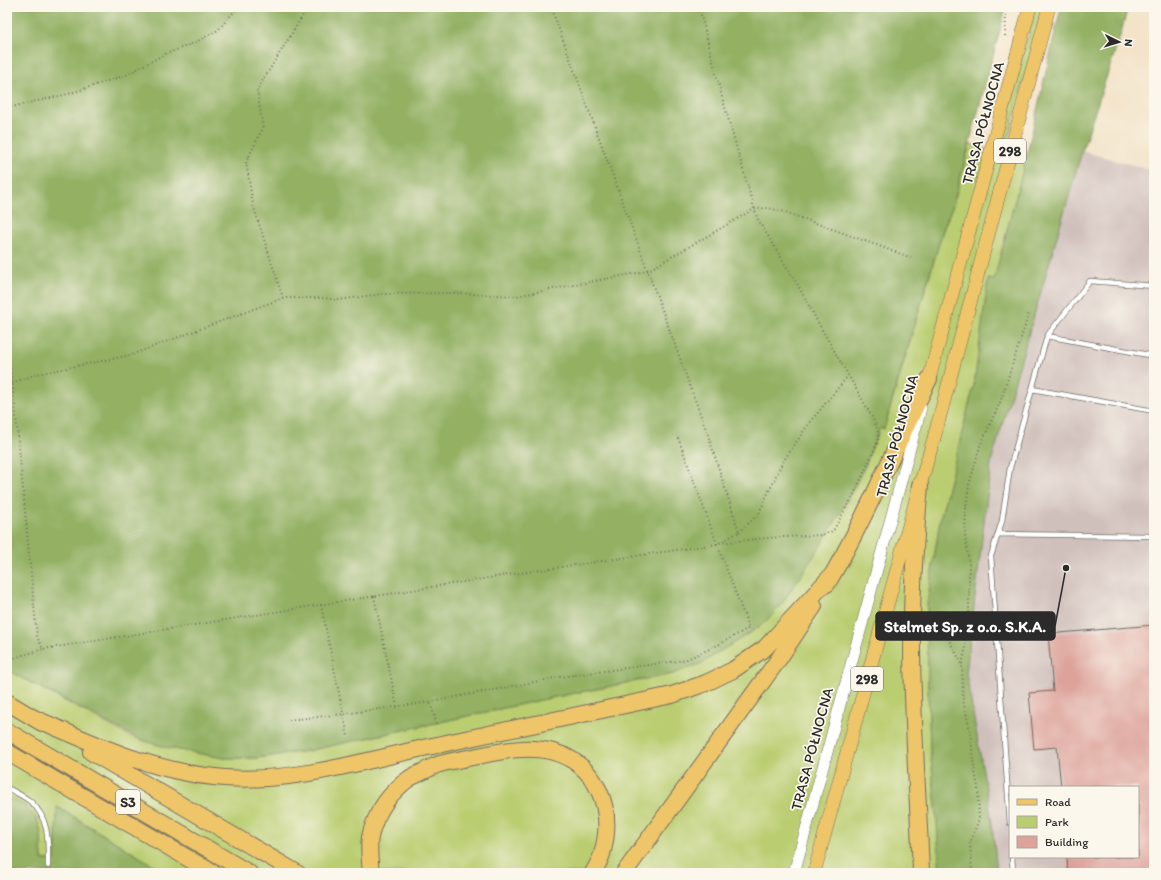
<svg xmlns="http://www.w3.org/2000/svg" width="1161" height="880" font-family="Itim,sans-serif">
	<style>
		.industrial { fill: #d0c0bc; fill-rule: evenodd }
		.green { fill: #bacd71; stroke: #727c4e }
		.forest { fill: #93b063; stroke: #5f6e47 }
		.building { fill: #dda39b }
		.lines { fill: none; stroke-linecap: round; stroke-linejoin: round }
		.service-casing { stroke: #716b62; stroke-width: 6 }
		.tertiary-casing { stroke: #716b62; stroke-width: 12 }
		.primary-casing { stroke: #716b62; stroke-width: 14 }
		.motorway-casing { stroke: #716b62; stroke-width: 18 }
		.path { stroke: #716b62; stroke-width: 2; stroke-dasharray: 1 3; stroke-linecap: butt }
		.service { stroke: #fff; stroke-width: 4.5 }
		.tertiary { stroke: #fff; stroke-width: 11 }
		.primary { stroke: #eec569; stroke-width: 13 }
		.motorway { stroke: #eec569; stroke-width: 16 }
		.labels { text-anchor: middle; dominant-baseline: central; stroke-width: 3.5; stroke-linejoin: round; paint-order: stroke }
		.shield { fill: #fbf7ec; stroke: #696865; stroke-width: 1 }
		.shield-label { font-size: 14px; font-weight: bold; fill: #2b2b2b }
		.street-label { font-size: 15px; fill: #2b2b2b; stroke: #fbf7ec }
		.leader { fill: none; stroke: #2b2b2b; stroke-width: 1.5 }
		.callout-dot { fill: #2b2b2b; stroke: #fbf7ec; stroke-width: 1.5 }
		.callout { fill: #2b2b2b; stroke: #2b2b2b; stroke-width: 1.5 }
		.callout-label { font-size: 16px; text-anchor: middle; font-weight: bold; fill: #fff }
	</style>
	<rect width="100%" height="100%" fill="#fbf7ec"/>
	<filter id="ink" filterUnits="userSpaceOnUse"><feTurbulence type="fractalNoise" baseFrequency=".025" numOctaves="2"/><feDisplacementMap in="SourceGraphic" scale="8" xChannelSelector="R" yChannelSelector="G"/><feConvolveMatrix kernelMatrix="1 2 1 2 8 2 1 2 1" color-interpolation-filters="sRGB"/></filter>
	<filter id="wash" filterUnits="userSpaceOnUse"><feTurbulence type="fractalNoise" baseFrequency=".012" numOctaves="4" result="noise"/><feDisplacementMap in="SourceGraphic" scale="16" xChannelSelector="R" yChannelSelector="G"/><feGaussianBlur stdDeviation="0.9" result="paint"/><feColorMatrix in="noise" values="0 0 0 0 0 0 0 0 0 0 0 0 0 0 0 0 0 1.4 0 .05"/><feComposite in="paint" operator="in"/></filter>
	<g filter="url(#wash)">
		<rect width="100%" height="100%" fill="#f3e3c8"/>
		<path class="industrial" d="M1082,151L1154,171V873H997L992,822L966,673L991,463ZM1010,787H1138V857H1010Z"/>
		<path class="green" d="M1036,7H1043L1004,155L1025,162L994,280L989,279L974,385L940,520L927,605L928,690L930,749L936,806L940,873H166L58,807L55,860H42L40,828L25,806L7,796V670L132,737L169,748L224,758H256L307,751L550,698L673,674L700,664L751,632L764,623L779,608L821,545L843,508L864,468L880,428L884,429L944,227L953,205L970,144L996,153Z"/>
		<path class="forest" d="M7,7H1006L953,205L944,227L908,345L884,429L880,428L864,468L843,508L821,545L779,608L764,623L751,632L700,664L673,674L550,698L307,751L256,758H224L169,748L141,740L7,670Z
			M1061,7H1128L1120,36L1082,151L991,463L966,673L992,822L997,873H940L936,806L930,749L928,690L927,605L940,520L974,385L988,279L994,280L1025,162Z
			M7,796C21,803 36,811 40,828C42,838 41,850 42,860H55L57,807L166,873H7Z"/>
		<g id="blocks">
			<path class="building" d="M1154,625V873H1068L1067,857H1138V787H1061L1057,747L1034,749L1029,693L1053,691L1048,634Z"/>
		</g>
	</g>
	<g filter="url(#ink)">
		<use href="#blocks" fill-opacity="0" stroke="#716b62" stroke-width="1"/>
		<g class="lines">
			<g class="service-casing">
				<path id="service" d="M1047,336L1090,281L1154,286
					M1032,389L1154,411
					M998,534L1154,536
					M7,788C15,792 24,796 31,802C50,819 48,843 48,866
					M1010,823L991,556L1002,521L1010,468L1047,336L1154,356
					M1012,857L1013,873"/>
			</g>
			<g class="tertiary-casing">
				<path id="tertiary" d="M794,873L921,408"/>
			</g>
			<g class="primary-casing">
				<path id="primary" d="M929,379L1030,7
					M814,873L920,485L934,438L1049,7"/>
			</g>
			<g class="motorway-casing">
				<path id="motorway" d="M920,485C916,531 912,578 912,624C911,707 918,790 921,873
					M827,584C866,518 895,447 929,379
					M7,702L42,723
					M34,718C96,745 156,773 225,778C290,783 360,762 423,748C506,730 589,712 672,695L706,683L733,670L765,648L832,575
					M7,731L249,873
					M7,752L213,873
					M91,752L297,873
					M371,873C370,861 368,849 370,837C375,813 390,792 410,778C415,775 421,773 426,770C431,768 435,765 440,764C451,761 462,759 473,757C498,752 525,745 550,751C598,763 615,810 602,854C600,861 596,867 593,873
					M624,873L778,660L814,606"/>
			</g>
			<path class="path" d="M699,7L722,97L757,218L799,287L816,319L871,415C876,425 880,433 877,444L854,494L833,531L822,535L767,538L718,543
				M1005,36L1006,15L1009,7
				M7,108L68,94L126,75L163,55L194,43L218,30L238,7
				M283,298L253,205L246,162L263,128L257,90L308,7
				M7,341L15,406L37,637L43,649L507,575L717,544L739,532L709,438L551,7
				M12,383L37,374L131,355L283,298H324L339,300L381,294L454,293L516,296L647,271L754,209L768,208L785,212L912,258
				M7,407L15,406
				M739,532L758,515L782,463L810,422L848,376
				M374,596L397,707
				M321,605L348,737
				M944,631L962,664L963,701L971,734L973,761L978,788L979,819L970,843L972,873
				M7,660L43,649
				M962,664L965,651L969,612V563L965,535L966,507L969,485L980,446L1001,400L1029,313
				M430,702L560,677L685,660L714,647L749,628L717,544L677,435
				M289,720L343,714L430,702L437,725"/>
			<use href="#service" class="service"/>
			<use href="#tertiary" class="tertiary"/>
			<use href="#primary" class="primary"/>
			<use href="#motorway" class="motorway"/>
		</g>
	</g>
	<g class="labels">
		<g class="shield">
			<rect x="994" y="139" width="32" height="24" rx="3"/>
			<rect x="851" y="667" width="32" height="24" rx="3"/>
			<rect x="116" y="790" width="24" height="24" rx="3"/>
		</g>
		<g class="shield-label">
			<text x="1010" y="151">298</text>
			<text x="867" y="679">298</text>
			<text x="128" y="802">S3</text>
		</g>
		<g class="street-label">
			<text transform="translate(983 123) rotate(-75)">TRASA PÓŁNOCNA</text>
			<text transform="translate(897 436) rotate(-75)">TRASA PÓŁNOCNA</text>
			<text transform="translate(812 749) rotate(-75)">TRASA PÓŁNOCNA</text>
		</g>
	</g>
	<path class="leader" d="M1066 568L1055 626"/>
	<circle class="callout-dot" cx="1066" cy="568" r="4"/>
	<rect class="callout" x="876" y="612" width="179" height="28" rx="4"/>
	<g class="callout-label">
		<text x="965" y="632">Stelmet Sp. z o.o. S.K.A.</text>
	</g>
	<rect width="1161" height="880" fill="none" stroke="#fbf7ec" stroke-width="24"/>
	<rect x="1009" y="786" width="130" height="72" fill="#fbf7ec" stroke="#a8a59f"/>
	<rect x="1017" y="799" width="20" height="6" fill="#eec569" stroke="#a8a59f"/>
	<text x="1045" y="806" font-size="12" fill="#2b2b2b">Road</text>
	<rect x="1017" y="816" width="20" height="12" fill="#bacd71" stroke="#a8a59f"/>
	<text x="1045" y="826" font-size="12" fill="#2b2b2b">Park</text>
	<rect x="1017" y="836" width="20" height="12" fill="#dda39b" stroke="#a8a59f"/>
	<text x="1045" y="846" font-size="12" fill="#2b2b2b">Building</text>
	<g transform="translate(1119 42) rotate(95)" stroke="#fbf7ec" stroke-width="3" paint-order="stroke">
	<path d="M0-3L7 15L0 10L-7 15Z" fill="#2b2b2b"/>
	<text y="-6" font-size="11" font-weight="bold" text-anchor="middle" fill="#2b2b2b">N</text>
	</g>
</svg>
